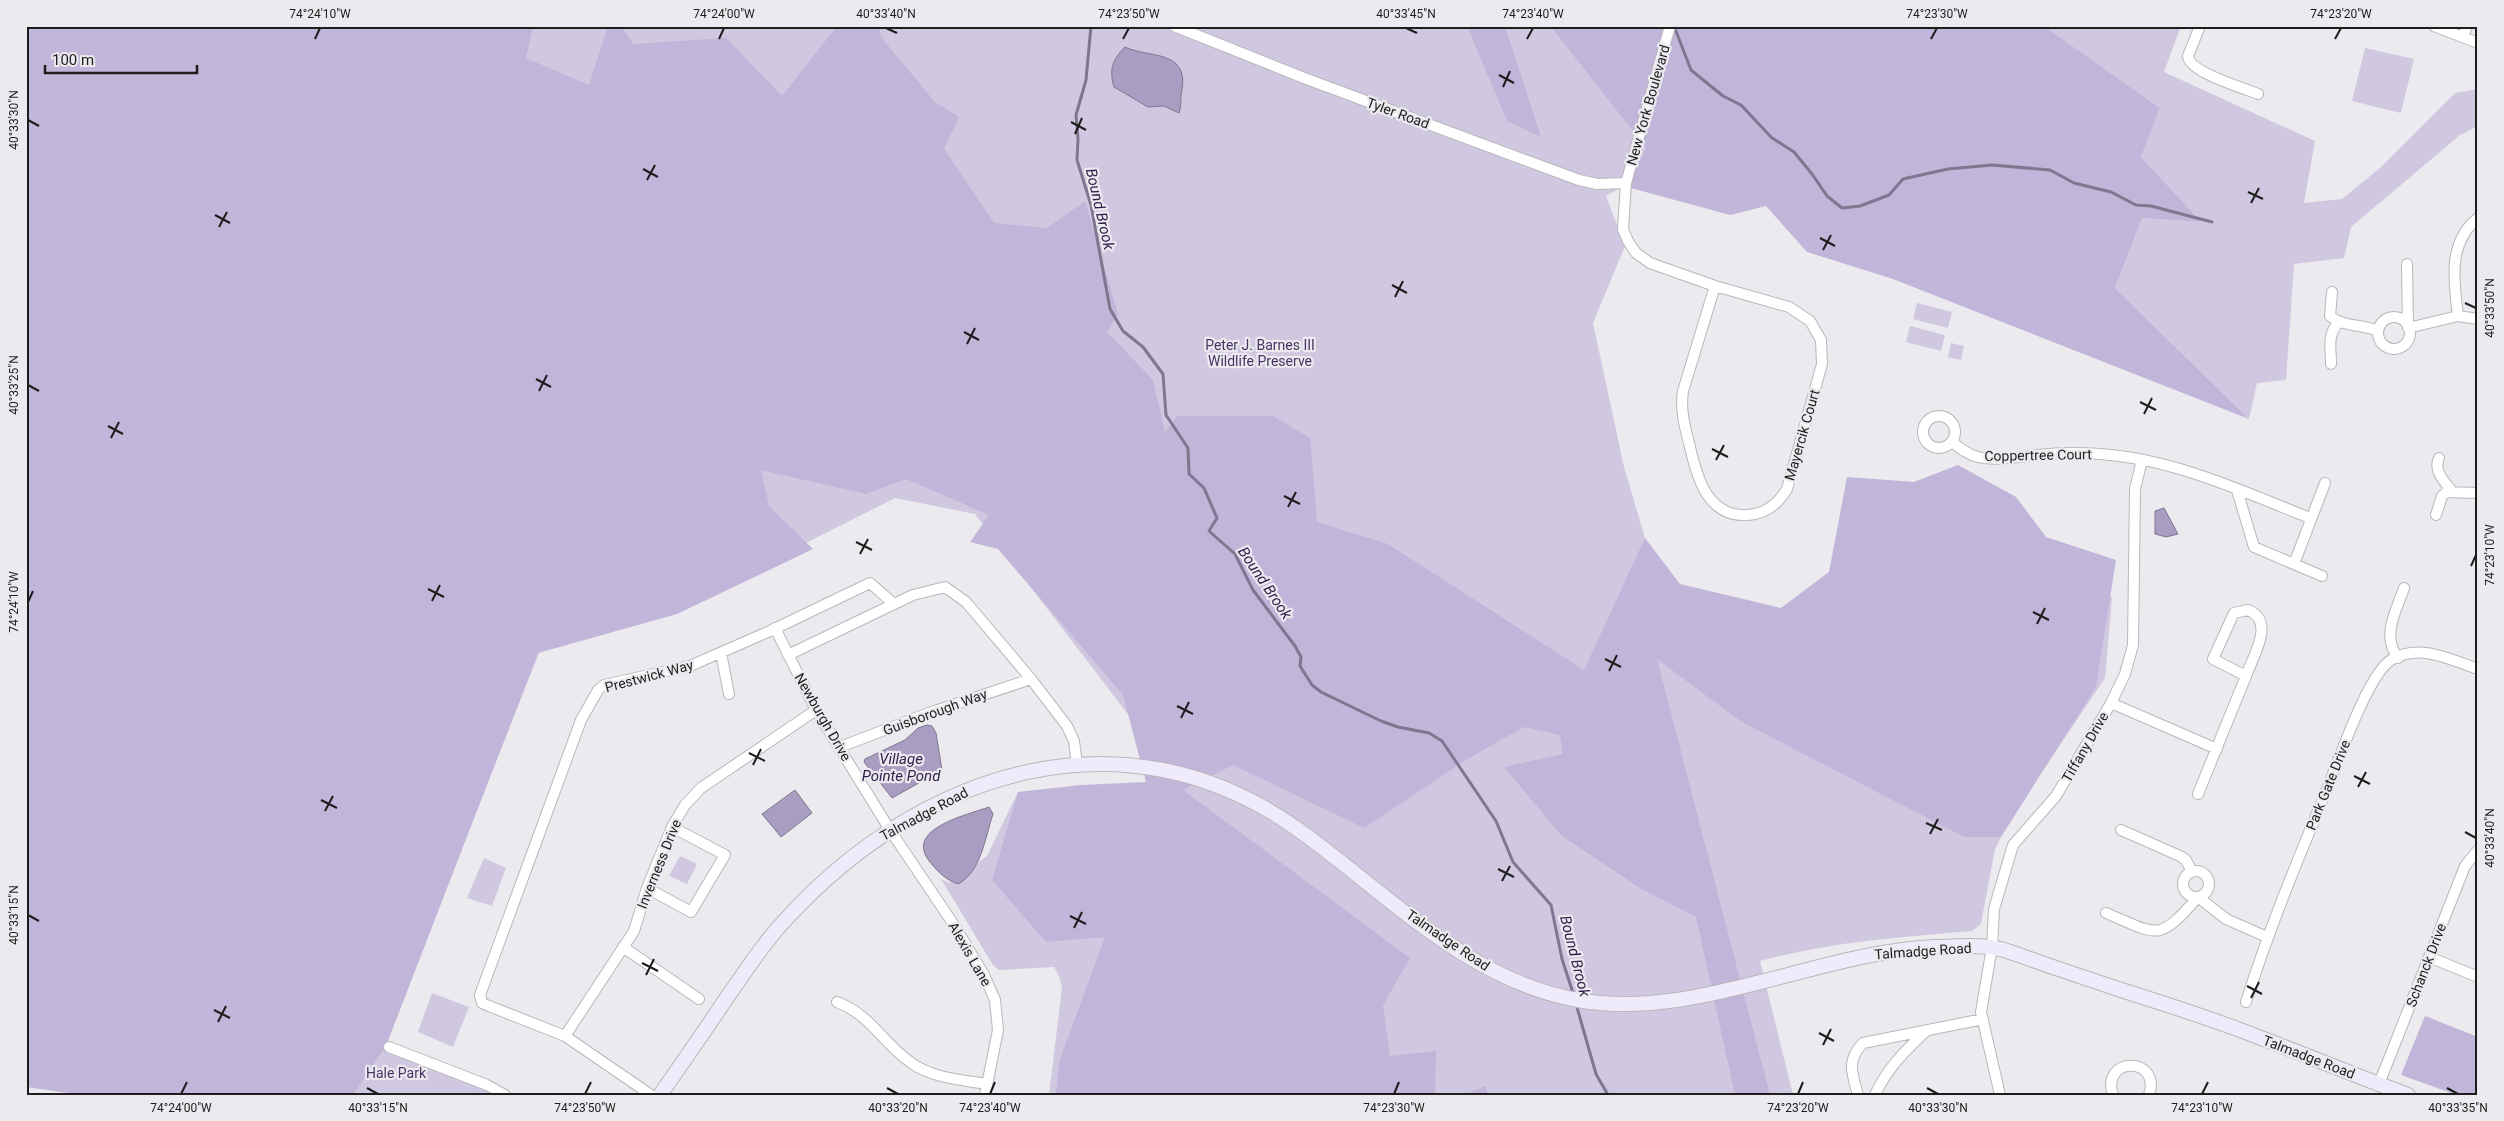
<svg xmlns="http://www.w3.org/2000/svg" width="2504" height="1121" font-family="Roboto,sans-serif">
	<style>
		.green { fill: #d0c8e1 }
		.forest { fill: #c1b5d9 }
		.water { fill: #a99dc1; stroke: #7f7790 }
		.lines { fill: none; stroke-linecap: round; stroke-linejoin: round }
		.stream { stroke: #7f7790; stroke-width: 3 }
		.street-casing { stroke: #b8b7ba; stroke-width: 12 }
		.secondary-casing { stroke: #b8b7ba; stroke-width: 16 }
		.street { stroke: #fff; stroke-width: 10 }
		.secondary { stroke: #f0ebfb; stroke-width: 14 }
		.ticks { fill: none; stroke: #1d1d1e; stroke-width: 2 }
		.labels { text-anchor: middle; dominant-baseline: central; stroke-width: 4.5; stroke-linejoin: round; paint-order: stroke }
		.street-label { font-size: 14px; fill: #1d1d1e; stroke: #ebeaee }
		.park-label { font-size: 14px; fill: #473464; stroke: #ebeaee }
		.water-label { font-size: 15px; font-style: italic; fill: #33204e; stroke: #ebeaee }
		.neatline { fill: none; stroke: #1d1d1e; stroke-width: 2 }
		.ticks-label { font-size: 12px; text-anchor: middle; fill: #1d1d1e }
	</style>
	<rect width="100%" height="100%" fill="#ebeaee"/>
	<path class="green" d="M214,26H1550L1646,148L1626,185L1606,196L1625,246L1593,323L1624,467L1645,538L1641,546L1674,671L1740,721L2056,578L2112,597L2105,678L1999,836L2001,837L1995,849L1981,924L1972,931C1900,937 1830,942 1760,961L1793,1095H1049L1062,988L1059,976L1054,967L999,970L993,965L941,879L949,883L987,856L1018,792L1003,846L1185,789L975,514L895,498L673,610L541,648L383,1048L386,1046L505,1095H123L26,67Z
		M2044,26H2181L2164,72L2315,141L2304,203L2342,199L2380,168L2455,93L2478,89V126L2460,135L2351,227L2344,258L2294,264L2286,380L2257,383L2249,419L2115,288L2142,218L2200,222L2141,157L2160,108Z
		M2365,48L2414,59L2401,113L2352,101Z
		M1917,303L1952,312L1948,328L1913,319Z
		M1910,326L1945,335L1941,351L1906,342Z
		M1951,343L1964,346L1961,360L1948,357Z
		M680,856L697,864L687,884L669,876Z
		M484,858L506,868L492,906L467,898Z
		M432,993L469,1007L453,1047L418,1032Z"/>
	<path class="forest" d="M26,26H533L526,58L589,85L608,26H621L633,44L726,38L782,96L837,26H879L881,37L935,102L959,117L944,149L994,223L1047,228L1085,201L1118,314L1107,332L1153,380L1165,432L1177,416H1273L1310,438L1317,522L1388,544L1584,670L1645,538L1680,584L1781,608L1829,572L1847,477L1914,482L1958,465L2016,497L2046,537L2116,560L2096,687L2001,837H1964L1740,721L1657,659L1770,1095H1735L1696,917L1638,887L1561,835L1504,767L1563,754L1560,735L1524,727L1464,761L1364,828L1233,765L1183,790L1410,958L1383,1005L1390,1056L1436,1051L1435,1095H1056L1059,1062L1105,937L1046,942L992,880L1018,792L1081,785L1146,782L1123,695L998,549L970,542L989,515L906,479L866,494L761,470L769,506L813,549L677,614L538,653L386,1046L353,1095H82L26,1087Z
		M1467,26H1505L1541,137L1507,121Z
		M1550,26H2044L2160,108L2141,157L2201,222L2142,218L2115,288L2249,419L1893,279L1807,252L1766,206L1730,215L1631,188L1626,185L1646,148Z
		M2425,1016L2478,1037V1095H2457L2401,1075Z
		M1485,1086L1488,1095H1464Z"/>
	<path class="water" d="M1125,47C1147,58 1189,49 1182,90C1180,98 1182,105 1179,113L1164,106L1148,107L1114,87C1109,70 1112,60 1125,47Z
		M2164,508L2178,534L2166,537L2155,534V511Z
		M927,725L932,726L936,733L942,770L892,798L864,762L865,759L905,740L918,728Z
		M795,790L812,813L781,837L762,814Z
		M989,807L993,814C985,838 981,872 958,884C946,880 938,872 930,862C903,829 967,815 989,807Z"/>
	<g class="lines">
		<path class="stream" d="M1091,26L1086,80L1076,115L1078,139L1077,160L1091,205L1110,309L1123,331L1143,347L1163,374L1166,415L1188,448L1189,474L1204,488L1217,518L1209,531L1235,554L1253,590L1295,646L1301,657L1300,666L1312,685L1321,692L1381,721L1398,727L1429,733L1442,741L1496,821L1513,862L1551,905L1562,959L1573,993
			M1674,26L1691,70L1723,96L1741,105L1772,138L1794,152L1812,174L1827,196L1842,208L1860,206L1889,195L1903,179L1948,169L1992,165L2050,170L2074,183L2111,192L2136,205L2151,206L2212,222
			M1576,1004L1596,1074L1608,1095"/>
		<g class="street-casing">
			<path id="street" d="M1174,26L1304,78L1579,180L1597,184L1626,183
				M1670,26L1626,183L1623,229L1628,241L1636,253L1650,263L1715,286
				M2200,26L2188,56C2188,72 2244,88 2258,94
				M2434,26L2478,43
				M2463,37L2467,26
				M2407,264L2408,328L2458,316L2478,319
				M1715,286L1789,307L1810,321L1821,340L1822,364L1787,489C1778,504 1766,514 1748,515C1708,518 1697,478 1690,447C1685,428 1680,410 1683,391Z
				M2332,292L2330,316C2343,327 2362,324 2378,331
				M2458,316C2454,282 2447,243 2478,218
				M2378 333a16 16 0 1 1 32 0a16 16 0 1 1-32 0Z
				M2331,364C2331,348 2327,335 2338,323
				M1923 432a16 16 0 1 1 32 0a16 16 0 1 1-32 0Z
				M1952,442C1960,448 1968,455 1978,457C1999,462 2029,455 2050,454C2066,452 2084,453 2100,454C2174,459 2242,491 2310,518
				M2439,458C2433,470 2444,481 2451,490
				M2237,490L2254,547L2322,576
				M2436,515L2442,496L2447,492L2478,493
				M2294,564L2325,483
				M2248,610C2276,621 2253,656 2246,676L2213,659L2234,613Z
				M775,628L816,710L890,830L956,928L984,975L995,1000L998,1030L985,1095
				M721,653L729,694
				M788,655L894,604
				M2398,658C2381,636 2396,611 2404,588
				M2111,703L2217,749
				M840,747L929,713L1031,679
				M2198,794L2246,676
				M2121,830L2180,856L2186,860L2192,872
				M2183 884a13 13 0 1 1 26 0a13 13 0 1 1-26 0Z
				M647,888L691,912L725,855L672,827
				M2106,913C2158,935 2158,943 2198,897L2226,919L2267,937
				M623,947L699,999
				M2429,957L2478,977
				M837,1002C871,1015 882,1042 910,1062C931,1078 962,1080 987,1084
				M2246,1002C2269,929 2298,859 2327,789C2338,762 2368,674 2391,660C2419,643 2449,659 2478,669
				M565,1036L634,931L647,888L672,827L685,805L701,788L816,710
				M389,1047L487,1085L505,1095
				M2379,1084L2465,866L2478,850
				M651,1095L565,1036L489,1006L482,1003L480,995L581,720L598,690L604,685L690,666L770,631L870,583L894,604L913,595L945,587L966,602L1031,679L1067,726L1074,741L1077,765
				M1858,1095C1852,1073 1846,1061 1863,1043L1983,1019
				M1875,1095C1887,1068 1906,1050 1927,1030
				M2000,1095L1981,1012L1992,947L1994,909L2013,845L2056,796L2111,703L2125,674L2133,645L2135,489L2142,460
				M2113,1095C2100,1056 2162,1056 2149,1095"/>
		</g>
		<g class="secondary-casing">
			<path id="secondary" d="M660,1095C683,1062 706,1029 728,996C747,969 765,941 788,917C923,771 1122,706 1296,828C1386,892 1469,983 1583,1001C1699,1019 1818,952 1935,947C1954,947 1977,944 1995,948C2008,950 2020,956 2033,960C2061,970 2089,979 2118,989C2159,1002 2200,1015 2240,1030C2296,1051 2351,1074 2408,1095"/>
		</g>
		<use href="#street" class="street"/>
		<use href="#secondary" class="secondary"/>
	</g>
	<path class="ticks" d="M886,28L897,33M1406,28L1417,33M315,39L320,28M719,39L724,28M1123,39L1129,28M1527,39L1533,28M1931,39L1937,28M2335,39L2341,28M1499,75L1514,83M1503,87L1510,71M28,120L39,126M1071,122L1086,130M1075,134L1082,118M643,169L658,177M647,180L655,165M2248,192L2263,199M2251,203L2259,188M215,215L230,223M219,227L227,212M1820,238L1835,246M1823,250L1831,235M1392,285L1407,293M1395,297L1403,281M2465,303L2476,308M964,332L979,340M967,344L975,328M536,379L551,387M28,385L39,391M539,391L547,375M2140,402L2156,410M2144,414L2152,398M108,426L123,434M111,438L119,422M1712,449L1728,457M1716,460L1724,445M1284,496L1300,504M1288,507L1296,492M856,542L872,550M860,554L868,539M2471,566L2476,555M428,589L444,597M432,601L440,585M28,602L33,591M2033,612L2049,620M2037,624L2045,608M1605,659L1621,667M1609,671L1617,655M1177,706L1193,714M1181,718L1189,702M749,753L765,761M753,765L761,749M2354,776L2370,784M2358,787L2366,772M321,800L337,808M325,811L333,796M1926,823L1942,830M2465,832L2476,838M1930,834L1938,819M1498,869L1514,877M1502,881L1510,866M28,915L39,921M1070,916L1086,924M1074,928L1082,912M642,963L658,971M646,975L654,959M2247,986L2262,994M2251,998L2259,982M214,1010L230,1018M218,1022L226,1006M1819,1033L1834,1041M1823,1045L1831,1029M367,1088L378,1094M887,1088L898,1094M1927,1088L1938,1094M2447,1088L2458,1094M181,1094L187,1082M585,1094L591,1082M990,1094L995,1082M1394,1094L1399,1082M1798,1094L1803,1082M2202,1094L2208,1082"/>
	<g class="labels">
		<g class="street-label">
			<text transform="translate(1648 105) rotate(-74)">New York Boulevard</text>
			<text transform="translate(1398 113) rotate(20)">Tyler Road</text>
			<text transform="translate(1802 435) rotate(-74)">Mayercik Court</text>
			<text transform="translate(2038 455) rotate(-1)">Coppertree Court</text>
			<text transform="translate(649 676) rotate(-15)">Prestwick Way</text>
			<text transform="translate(935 712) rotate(-20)">Guisborough Way</text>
			<text transform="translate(823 717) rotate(60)">Newburgh Drive</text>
			<text transform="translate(2085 747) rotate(-60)">Tiffany Drive</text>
			<text transform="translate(2328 785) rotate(-68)">Park Gate Drive</text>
			<text transform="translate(924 814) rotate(-28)">Talmadge Road</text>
			<text transform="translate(659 864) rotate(-68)">Inverness Drive</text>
			<text transform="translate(1448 940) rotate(34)">Talmadge Road</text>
			<text transform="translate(1923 951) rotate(-4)">Talmadge Road</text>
			<text transform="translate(970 954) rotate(60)">Alexis Lane</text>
			<text transform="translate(2426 965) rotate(-69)">Schanck Drive</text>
			<text transform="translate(2309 1057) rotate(21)">Talmadge Road</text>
		</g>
		<g class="park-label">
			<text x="1260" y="345">Peter J. Barnes III<tspan x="1260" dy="16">Wildlife Preserve</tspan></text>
			<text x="396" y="1073">Hale Park</text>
		</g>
		<g class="water-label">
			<text transform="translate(1100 209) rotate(77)">Bound Brook</text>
			<text transform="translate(1265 583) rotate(56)">Bound Brook</text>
			<text x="901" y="759">Village<tspan x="901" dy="17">Pointe Pond</tspan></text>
			<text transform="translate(1575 956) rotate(76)">Bound Brook</text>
		</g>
	</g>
	<rect width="2504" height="1121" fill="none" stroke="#ebeaee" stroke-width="55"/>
	<path d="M45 65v8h152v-8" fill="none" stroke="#1d1d1e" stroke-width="2.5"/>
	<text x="52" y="65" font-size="15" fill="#1d1d1e" stroke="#ebeaee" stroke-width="4" paint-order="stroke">100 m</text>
	<rect x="28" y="28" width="2448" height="1066" class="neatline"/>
	<g class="ticks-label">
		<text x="320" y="18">74°24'10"W</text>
		<text x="724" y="18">74°24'00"W</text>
		<text x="886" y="18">40°33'40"N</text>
		<text x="1129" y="18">74°23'50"W</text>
		<text x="1406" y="18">40°33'45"N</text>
		<text x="1533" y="18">74°23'40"W</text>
		<text x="1937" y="18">74°23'30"W</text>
		<text x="2341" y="18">74°23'20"W</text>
		<text transform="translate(14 120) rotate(-90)" y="4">40°33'30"N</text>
		<text transform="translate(2490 308) rotate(-90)" y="4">40°33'50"N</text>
		<text transform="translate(14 385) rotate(-90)" y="4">40°33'25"N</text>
		<text transform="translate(2490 555) rotate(-90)" y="4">74°23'10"W</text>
		<text transform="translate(14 602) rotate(-90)" y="4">74°24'10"W</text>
		<text transform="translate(2490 838) rotate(-90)" y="4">40°33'40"N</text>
		<text transform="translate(14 915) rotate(-90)" y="4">40°33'15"N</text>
		<text x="181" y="1112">74°24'00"W</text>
		<text x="378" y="1112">40°33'15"N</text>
		<text x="585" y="1112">74°23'50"W</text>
		<text x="898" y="1112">40°33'20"N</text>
		<text x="990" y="1112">74°23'40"W</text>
		<text x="1394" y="1112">74°23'30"W</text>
		<text x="1798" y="1112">74°23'20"W</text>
		<text x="1938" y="1112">40°33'30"N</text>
		<text x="2202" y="1112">74°23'10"W</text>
		<text x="2458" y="1112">40°33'35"N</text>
	</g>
</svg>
